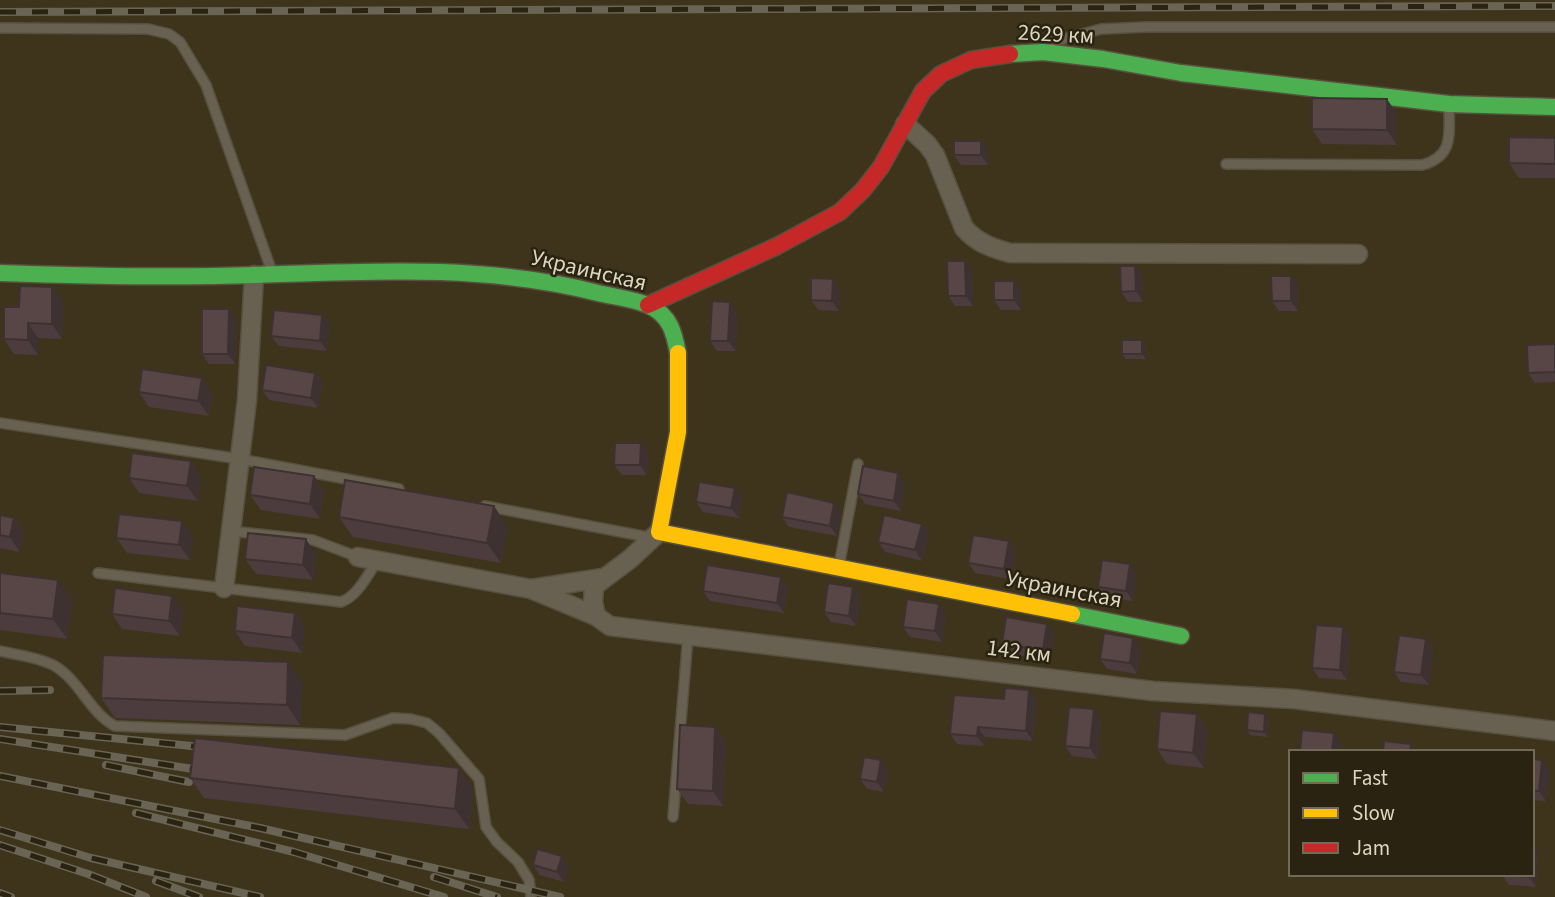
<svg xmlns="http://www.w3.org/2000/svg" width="1555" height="897" font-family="'Source Sans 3',sans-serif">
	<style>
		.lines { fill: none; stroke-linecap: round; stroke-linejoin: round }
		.lane-casing { stroke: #57503e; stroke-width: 12 }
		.street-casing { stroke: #57503e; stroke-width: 21 }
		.fast-casing { stroke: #57503e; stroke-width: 19 }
		.slow-casing { stroke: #57503e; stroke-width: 19 }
		.jam-casing { stroke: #57503e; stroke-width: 19 }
		.lane { stroke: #686151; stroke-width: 9 }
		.street { stroke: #686151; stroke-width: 18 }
		.fast { stroke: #4caf50; stroke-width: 16 }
		.slow { stroke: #ffc107; stroke-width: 16 }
		.jam { stroke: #c62828; stroke-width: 16 }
		.rail-casing { stroke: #6a6455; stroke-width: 8 }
		.rail { stroke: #2a2311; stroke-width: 5; stroke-dasharray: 16; stroke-linecap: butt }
		.wall { fill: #4c3c3d }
		.shaded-wall { fill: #3e3132 }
		.building { fill: #584647; stroke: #3e3132; stroke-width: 2 }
		.labels { text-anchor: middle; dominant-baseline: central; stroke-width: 5; stroke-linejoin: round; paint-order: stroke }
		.street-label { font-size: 23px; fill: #ded5be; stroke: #2a2311 }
	</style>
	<rect width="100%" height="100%" fill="#3d341b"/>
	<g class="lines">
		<g class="lane-casing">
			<path id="lane" d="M0,28L148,29L169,34L180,42L206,85L272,272
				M1045,44L1101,29L1146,27H1555
				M1226,164L1422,165C1454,156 1449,135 1449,107
				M0,423L240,459L399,489
				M485,506L653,538
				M231,531L313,540L358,557
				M839,566L858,464
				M98,573L341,602C358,596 368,574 377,561
				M0,651C17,655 38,657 53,665C79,679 89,712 115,726L345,735L393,718L411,719L427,723L439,733L479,779L486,827L497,842L518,862L529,880L531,897
				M673,817L688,636"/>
		</g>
		<g class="street-casing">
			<path id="street" d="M905,124L927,144L935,155L964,228C977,243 992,248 1010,253L1358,254
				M659,532L630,559L594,586L593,602L596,616L610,626L1153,691L1294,699L1555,731
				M358,557L531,589L603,578
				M224,588L247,400L254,275
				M531,589L596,616"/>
		</g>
		<g class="fast-casing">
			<path id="fast" d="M1010,54L1043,52L1103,59L1181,73L1449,104L1555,107
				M0,273C85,276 170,278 255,275C371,271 485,264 598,293C614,297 635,299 650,306C670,316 674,332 678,353
				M1072,614L1181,636"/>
		</g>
		<g class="slow-casing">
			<path id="slow" d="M678,353V432L659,532L1072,614"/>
		</g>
		<g class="jam-casing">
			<path id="jam" d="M648,305L777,246L840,212L863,190L881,167L923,91L941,74L971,60L1010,54"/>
		</g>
		<use href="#lane" class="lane"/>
		<use href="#street" class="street"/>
		<use href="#fast" class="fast"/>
		<use href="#slow" class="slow"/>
		<use href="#jam" class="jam"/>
		<g class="rail-casing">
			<path id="rail" d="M0,12L1555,6
				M0,691L50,690
				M0,727L212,748
				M0,739L193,769
				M106,765L189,782
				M0,776L260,828L560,897
				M136,813L294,852L444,897
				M0,830L91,858L260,897
				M0,845L88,874L146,897
				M434,877L497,897
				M156,881L199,897
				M0,893L11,897"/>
		</g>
		<use href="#rail" class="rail"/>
	</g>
	<path class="wall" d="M1397,114V145L1322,144L1312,129Z
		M1555,138V178H1519L1509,163Z
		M988,151V165H961L954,155Z
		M972,271L973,306H955L948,296Z
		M1142,276L1143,302H1128L1121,292Z
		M1291,276L1298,286V311H1279L1272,301Z
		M52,287L63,302L62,339L38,338V355L14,354L4,339L19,307Z
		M840,289L839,311L818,310L811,300Z
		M1021,291V310H1001L994,300Z
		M229,309L236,319L235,364H209L202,354Z
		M737,312L736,351H717L710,341Z
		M322,315L330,325L327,351L279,346L271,336Z
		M1142,340L1146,345V359H1126L1122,354Z
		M1555,344V382L1535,383L1528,373Z
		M315,373L323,383L318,408L269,400L262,390Z
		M202,378L212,393L209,416L149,407L139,392Z
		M641,443L648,453L647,475H622L614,465Z
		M201,476L198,501L139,493L129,478Z
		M314,476L324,491L320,519L261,510L250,495Z
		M905,483L901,511L865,504L858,494Z
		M735,488L742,498L739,518L703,512L696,502Z
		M841,513L837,536L789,527L782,517Z
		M0,515L14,518L24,533L20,552L0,548Z
		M339,517L507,526L501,563L353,537Z
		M922,524L929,534L922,561L885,552L878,542Z
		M193,536L190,560L127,553L116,538Z
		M1009,541L1016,551L1011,579L975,573L968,563Z
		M316,554L313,580L256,574L245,559Z
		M0,573L58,580L72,600L67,639L0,630Z
		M1137,574L1133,601L1105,597L1098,587Z
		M788,587L784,613L710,601L703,591Z
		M853,587L860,597L856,626L831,622L824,612Z
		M939,604L946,614L942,642L910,637L903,627Z
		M183,611L180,636L122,629L112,614Z
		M295,613L305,628L302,653L245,646L235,631Z
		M1047,624L1054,634L1050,660L1009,654L1002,644Z
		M1350,637L1347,680L1319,678L1312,668Z
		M1141,648L1137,674L1107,669L1100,659Z
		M1433,649L1429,685L1401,682L1394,672Z
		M302,682L300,725L115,718L101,698Z
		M1029,690L1036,700L1033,741L985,737L984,746L957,744L950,734L1004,699Z
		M1197,714L1207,729L1204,768L1167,764L1157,749Z
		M1101,719L1097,759L1072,756L1065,746Z
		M1269,719L1267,737L1250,735L1247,730Z
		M715,727L726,742L723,806L688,804L677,789Z
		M1532,759L1549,770L1546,801L1532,800Z
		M888,770L884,792L867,789L860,779Z
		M190,778L473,788L469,829L204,798Z
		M1538,850L1536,887L1509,885L1502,875Z
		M562,856L569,866L564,882L540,875L533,865Z"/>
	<path class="shaded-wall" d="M1387,99L1397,114V145L1387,130Z
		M981,141L988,151V165L981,155Z
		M965,261L972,271L973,306L966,296Z
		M1135,266L1142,276L1143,302L1136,291Z
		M1291,276L1298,286V311L1291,301Z
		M833,279L840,289L839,311L832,301Z
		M1014,281L1021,291V310L1014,300Z
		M52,287L63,302L62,339L52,324Z
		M730,302L737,312L736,351L728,341Z
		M229,309L236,319L235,364L228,354Z
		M322,315L330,325L327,351L320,341Z
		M28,323L38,338V355L28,340Z
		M1142,340L1146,345V359L1142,354Z
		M315,373L323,383L318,408L311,398Z
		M202,378L212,393L209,416L198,401Z
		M641,443L648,453L647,475L640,465Z
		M191,461L201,476L198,501L187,486Z
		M898,473L905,483L901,511L894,501Z
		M314,476L324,491L320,519L310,504Z
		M735,488L742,498L739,518L731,508Z
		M834,503L841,513L837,536L830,526Z
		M494,506L507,526L501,563L487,543Z
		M14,518L24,533L20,552L10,537Z
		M182,521L193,536L190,560L179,545Z
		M922,524L929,534L922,561L915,550Z
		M306,539L316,554L313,580L303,565Z
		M1009,541L1016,551L1011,579L1004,569Z
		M1130,564L1137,574L1133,601L1126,591Z
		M781,577L788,587L784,613L777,603Z
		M58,580L72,600L67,639L53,619Z
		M853,587L860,597L856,626L849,616Z
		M172,596L183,611L180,636L169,621Z
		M939,604L946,614L942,642L935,631Z
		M295,613L305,628L302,653L292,638Z
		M1047,624L1054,634L1050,660L1043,650Z
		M1343,627L1350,637L1347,680L1340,670Z
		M1133,638L1141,648L1137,674L1130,663Z
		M1426,639L1433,649L1429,685L1421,675Z
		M288,662L302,682L300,725L287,705Z
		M1029,690L1036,700L1033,741L1026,731Z
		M1094,709L1101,719L1097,759L1090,748Z
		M1197,714L1207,729L1204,768L1193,753Z
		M1265,714L1269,719L1267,737L1264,732Z
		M715,727L726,742L723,806L713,791Z
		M978,727L985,737L984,746L977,736Z
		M1334,733L1341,743L1340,752H1332Z
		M1411,744L1416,752H1410Z
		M881,760L888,770L884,792L877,782Z
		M1542,760L1549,770L1546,801L1539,791Z
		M459,768L473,788L469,829L455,809Z
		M1532,842L1538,850L1536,887L1529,877V874H1532Z
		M562,856L569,866L564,882L557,872Z"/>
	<path class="building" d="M1312,98L1387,99V130L1312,129Z
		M1509,137L1555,138V164L1509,163Z
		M954,141H981V155H954Z
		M947,261H965L966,296H948Z
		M1120,266H1135L1136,291L1121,292Z
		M1271,276H1291V301H1272Z
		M811,278L833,279L832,301L811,300Z
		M994,281H1014V300H994Z
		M20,286L52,287V324L28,323V340L4,339V307H19Z
		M712,301L730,302L728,341H710Z
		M202,309H229L228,354H202Z
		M274,310L322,315L320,341L271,336Z
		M1122,340H1142V354H1122Z
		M1555,344V372L1528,373L1527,345Z
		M266,365L315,373L311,398L262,390Z
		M142,369L202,378L198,401L139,392Z
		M615,443H641L640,465H614Z
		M132,453L191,461L187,486L129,478Z
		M863,466L898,473L894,501L858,494Z
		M254,467L314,476L310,504L250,495Z
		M345,480L494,506L487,543L339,517Z
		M699,482L735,488L731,508L696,502Z
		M787,492L834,503L830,526L782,517Z
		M119,514L182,521L179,545L116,538Z
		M0,515L14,518L10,537L0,535Z
		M884,515L922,524L915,550L878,542Z
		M248,533L306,539L303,565L245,559Z
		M973,535L1009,541L1004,569L968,563Z
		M1102,560L1130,564L1126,591L1098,587Z
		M707,565L781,577L777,603L703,591Z
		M0,573L58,580L53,619L0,613Z
		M828,583L853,587L849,616L824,612Z
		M115,588L172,596L169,621L112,614Z
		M907,599L939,604L935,631L903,627Z
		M237,606L295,613L292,638L235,631Z
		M1006,617L1047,624L1043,650L1002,644Z
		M1316,625L1343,627L1340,670L1312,668Z
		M1104,633L1133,638L1130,663L1100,659Z
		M1399,635L1426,639L1421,675L1394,672Z
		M103,655L288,662L287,705L101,698Z
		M1005,688L1029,690L1026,731L978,727L977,736L950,734L954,695L1004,699Z
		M1069,707L1094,709L1090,748L1065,746Z
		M1160,711L1197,714L1193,753L1157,749Z
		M1248,712L1265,714L1264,732L1247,730Z
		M680,725L715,727L713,791L677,789Z
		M1302,730L1334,733L1332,752H1300Z
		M195,738L459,768L455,809L190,778Z
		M1384,741L1411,744L1410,752H1383Z
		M864,757L881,760L877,782L860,779Z
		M1532,759L1542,760L1539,791H1532Z
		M537,849L562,856L557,872L533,865Z
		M1502,874H1529V877L1502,875Z"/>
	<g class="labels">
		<g class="street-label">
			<text transform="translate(1056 34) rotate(3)">2629 км</text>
			<text transform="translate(589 270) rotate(13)">Украинская</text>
			<text transform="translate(1064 589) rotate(11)">Украинская</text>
			<text transform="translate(1019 651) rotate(7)">142 км</text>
		</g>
	</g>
	<rect x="1289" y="750" width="245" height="126" fill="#2a2311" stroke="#726a56" stroke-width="2"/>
	<rect x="1303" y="773" width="35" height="10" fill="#4caf50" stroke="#726a56" stroke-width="2"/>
	<text x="1352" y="785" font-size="21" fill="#ded5be">Fast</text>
	<rect x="1303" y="808" width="35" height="10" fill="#ffc107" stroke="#726a56" stroke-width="2"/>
	<text x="1352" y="820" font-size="21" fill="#ded5be">Slow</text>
	<rect x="1303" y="843" width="35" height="10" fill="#c62828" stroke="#726a56" stroke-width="2"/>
	<text x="1352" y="855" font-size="21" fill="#ded5be">Jam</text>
</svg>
